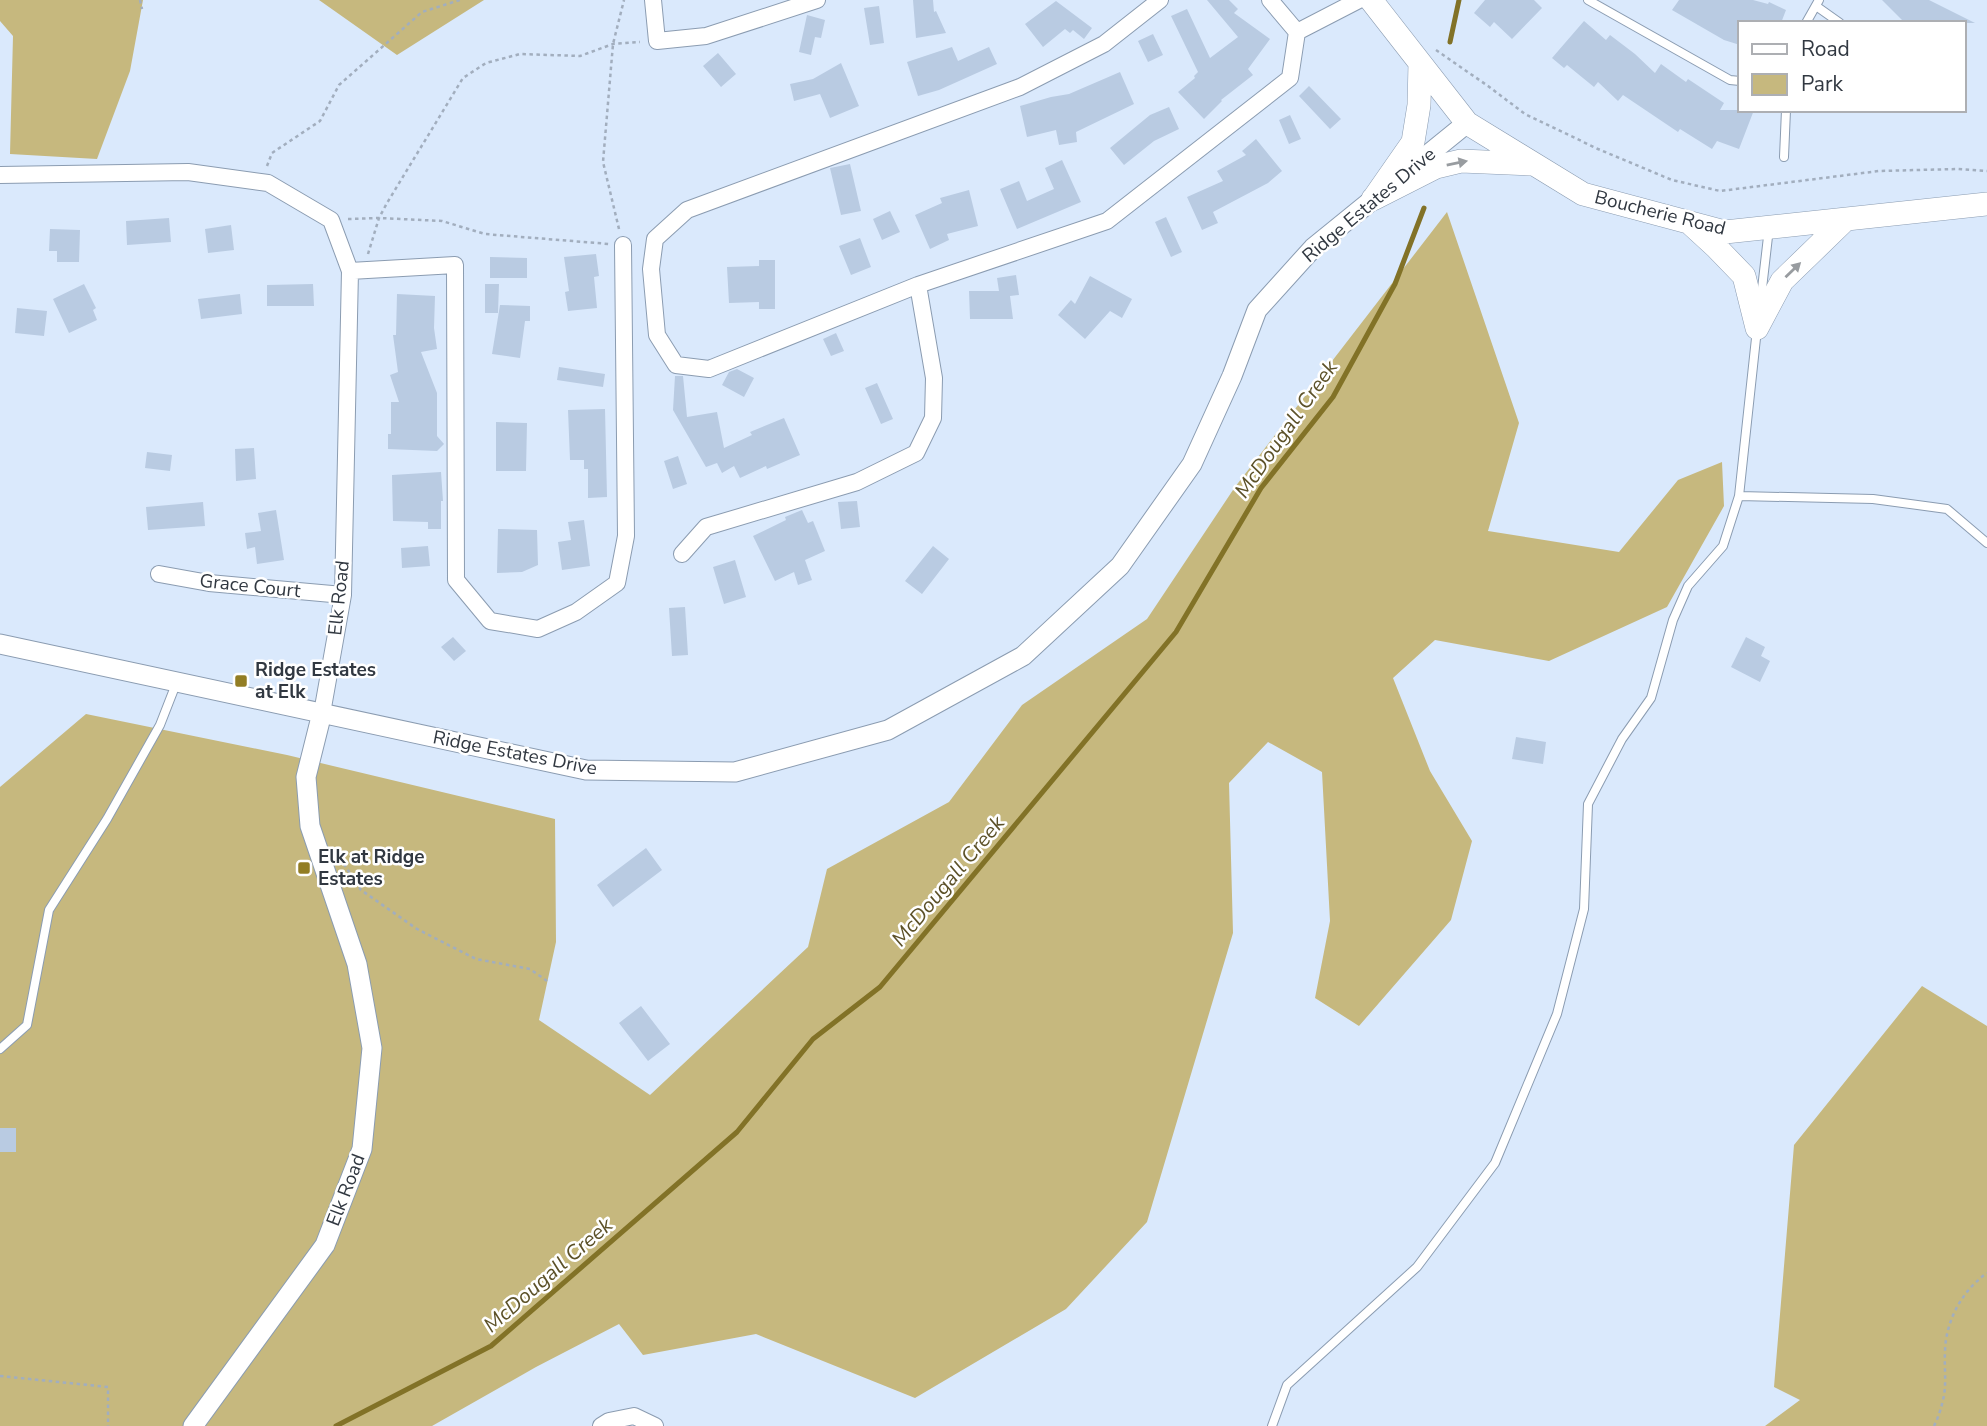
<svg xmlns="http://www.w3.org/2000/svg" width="1987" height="1426" font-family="'Nunito Sans',sans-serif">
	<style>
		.green { fill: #c6b87e }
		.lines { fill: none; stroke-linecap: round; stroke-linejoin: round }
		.stream { stroke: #827227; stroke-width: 5 }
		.building { fill: #b9cbe2 }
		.service-casing { stroke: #8b9cb1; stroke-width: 10 }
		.minor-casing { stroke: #8b9cb1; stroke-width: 18 }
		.tertiary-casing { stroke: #8b9cb1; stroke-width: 21 }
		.secondary-casing { stroke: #8b9cb1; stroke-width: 24 }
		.path { stroke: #a2aebe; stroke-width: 2.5; stroke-dasharray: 3.5 3.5; stroke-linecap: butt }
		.service { stroke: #fff; stroke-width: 8 }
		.minor { stroke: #fff; stroke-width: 16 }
		.tertiary { stroke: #fff; stroke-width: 19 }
		.secondary { stroke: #fff; stroke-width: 23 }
		.oneway { fill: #989ca0 }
		.poi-dot { fill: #927d24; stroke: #fff; stroke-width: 2.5 }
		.labels { text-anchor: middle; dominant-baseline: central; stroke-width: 5; stroke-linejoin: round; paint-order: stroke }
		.street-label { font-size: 19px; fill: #313841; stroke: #fff }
		.poi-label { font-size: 19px; font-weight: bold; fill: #313841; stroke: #fff; text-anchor: start }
		.water-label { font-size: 21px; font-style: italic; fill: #5c5128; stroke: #fff }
	</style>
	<rect width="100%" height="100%" fill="#dae9fc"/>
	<path class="green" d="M0,0H143L130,71L97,159L10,154L13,36L0,21Z
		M319,0H484L397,55Z
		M1447,212L1519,423L1488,531L1619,552L1678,480L1722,462L1724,506L1667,607L1549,661L1435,640L1393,678L1430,771L1472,841L1451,920L1359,1026L1315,998L1330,921L1322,772L1268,742L1229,783L1233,933L1147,1222L1066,1309L915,1398L756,1334L643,1355L619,1324L536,1367L432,1426H0V787L86,714L287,755L555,819L556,942L539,1020L650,1095L808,947L827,869L949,802L1022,705L1147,619L1235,487Z
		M1922,986L1987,1026V1426H1765L1800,1400L1774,1387L1794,1145Z"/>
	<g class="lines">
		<path class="stream" d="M1450,42L1459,0
			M336,1426L491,1346L737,1132L813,1039L880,987L1176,632L1261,488L1333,397L1395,284L1424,208"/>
	</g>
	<path class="building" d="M913,0H933L934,12L936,11L946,33L916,38Z
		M1207,0H1229L1238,9L1234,13L1270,39L1248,69L1253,75L1221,100L1222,101L1204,119L1178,92L1195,78L1194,76L1198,72L1171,16L1187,9L1210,58L1238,37Z
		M1485,0H1534L1542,8L1512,39L1494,22L1490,27L1474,13Z
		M1679,0H1753L1768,4L1769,2L1786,10L1781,23H1740V45L1724,40L1672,10Z
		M1882,0H1929L1975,23H1905Z
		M1056,1L1092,28L1084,39L1073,30L1070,33L1065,29L1043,47L1025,24Z
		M879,6L884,43L870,45L864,8Z
		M807,15L825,20L821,38L815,37L811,55L799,52Z
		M1584,21L1606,40L1610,35L1635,54L1655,73L1661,64L1686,82L1688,79L1724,103L1720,110H1754L1739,149L1717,141L1712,149L1680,129L1678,132L1623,95L1618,101L1598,82L1594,87L1567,65L1564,68L1552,58Z
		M1153,34L1163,55L1148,62L1138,41Z
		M952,47L958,61L989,47L997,64L939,90L918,96L907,62Z
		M718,53L736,74L721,87L703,66Z
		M841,63L859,106L830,118L820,94L794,101L790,84L813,79Z
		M1120,72L1134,104L1076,132L1077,142L1059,145L1056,130L1027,137L1020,106L1051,97L1069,94Z
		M1309,86L1341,119L1330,129L1299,96Z
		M1169,107L1179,129L1154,141L1124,165L1110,148L1150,115Z
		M1290,115L1301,139L1289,144L1279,120Z
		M1256,139L1282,171L1268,183L1213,212L1218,223L1202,230L1187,197L1223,181L1217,171L1246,155L1242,151Z
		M1062,160L1081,202L1017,229L1000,189L1019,181L1027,201L1054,189L1045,168Z
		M850,164L861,211L841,215L830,168Z
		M969,190L978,226L947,234L949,240L930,249L915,215L942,203L940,198Z
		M890,211L900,232L882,240L873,219Z
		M1166,217L1182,252L1171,257L1155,222Z
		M169,218L171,242L127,245L126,221Z
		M231,225L234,250L208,253L205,229Z
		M50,229L80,230L79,262H57V251H49Z
		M860,238L871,267L851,275L839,246Z
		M596,254L599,276L594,277L597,308L568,311L565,292L569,291L564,257Z
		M490,257L527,258V278H490Z
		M759,260H775V309H759V302L729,303L727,267L759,266Z
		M1016,275L1019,295L1010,296L1013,319H970L969,291H999L997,278Z
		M1090,276L1132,299L1122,318L1110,311L1085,339L1058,315L1071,300L1075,304Z
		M84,284L96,308L93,310L97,320L69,333L53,299Z
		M313,284L314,306H267V285Z
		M485,284H499L498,313H485Z
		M240,294L242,314L201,319L198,299Z
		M397,294L435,296L434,328L437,349L421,352L437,393V436L444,444L437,451L388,449V434H391V402H399L390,375L398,372L393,335H396Z
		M500,305L530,306V321H525L520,358L492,354Z
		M17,308L47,311L44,336L15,333Z
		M836,333L844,351L831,356L823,339Z
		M559,367L605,374L603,387L557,380Z
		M737,369L754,378L744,397L722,385L729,372Z
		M675,376H683L687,417L717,412L724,448L752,435L750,432L784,418L800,455L767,469L766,466L740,478L734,466L722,473L717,463L706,467L673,410Z
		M877,383L893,419L881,424L865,388Z
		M605,409L607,497L588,498V469H584V460H570L568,410Z
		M496,422L527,423L526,471H496Z
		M254,448L256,479L236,481L235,449Z
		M147,452L172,455L170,471L145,468Z
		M678,456L687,484L673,489L664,461Z
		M441,472L443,501H441V529H428V522L393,521L392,475Z
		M857,501L860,527L841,529L838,502Z
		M203,502L205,526L148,530L146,507Z
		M276,510L284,560L257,564L255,547L247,549L245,533L261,531L258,513Z
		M802,510L808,523L813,521L825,551L805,560L812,580L798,585L794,572L775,581L753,536L786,520L785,517Z
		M584,520L590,566L562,570L558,542L571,540L568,522Z
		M498,529L537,530L538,565L522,572L497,573Z
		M428,546L430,566L402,568L401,548Z
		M933,546L949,559L922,594L905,581Z
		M735,560L746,597L724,604L713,567Z
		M685,607L688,655L672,656L669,608Z
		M453,637L466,651L454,661L441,647Z
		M1746,637L1765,647L1761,656L1770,661L1760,682L1731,667Z
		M1516,737L1546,742L1543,764L1512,759Z
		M646,848L662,870L613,907L597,885Z
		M641,1006L670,1044L648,1061L619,1023Z
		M0,1128H16V1152H0Z"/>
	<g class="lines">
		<g class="service-casing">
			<path id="service" d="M1588,0L1730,80L1740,81
				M1816,6L1840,23
				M1806,23L1819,0
				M1784,157L1786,110
				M1760,306L1769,228
				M1739,496L1873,499L1947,509L1987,543
				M0,1049L27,1025L49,910L107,819L160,725L176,684
				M1272,1426L1287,1385L1417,1267L1495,1163L1557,1014L1584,909L1588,804L1622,739L1651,698L1673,620L1688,586L1723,546L1739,496L1757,329"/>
		</g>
		<g class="minor-casing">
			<path id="minor" d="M653,0L657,41L706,36L817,0
				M1297,32L1359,0
				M0,175L188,172L268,183L331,220L350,271L343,595L322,713
				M350,271L455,265L456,580L490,621L538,629L576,612L617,583L626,536L623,245
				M918,285L709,369L676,365L657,335L651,269L655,239L687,210L1020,87L1104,44L1160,0
				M682,554L706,527L857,482L916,453L933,418L934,378L918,285L1107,221L1290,78L1297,32L1270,0
				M159,574L209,583L343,595
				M601,1426L609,1421L634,1416L655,1426"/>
		</g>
		<g class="tertiary-casing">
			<path id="tertiary" d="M0,644L586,770L735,772L888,730L1023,656L1120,566L1192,464L1232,376L1257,310L1313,248L1467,123
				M193,1426L325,1245L362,1149L372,1048L357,964L310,826L306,777L322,713"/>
		</g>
		<g class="secondary-casing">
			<path id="secondary" d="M1371,0L1467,123L1583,194L1725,232L1987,204
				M1374,198L1413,142L1419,105L1420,63
				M1373,199L1436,167L1461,161L1530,164
				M1692,225L1716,247L1744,276L1757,328
				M1757,328L1782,281L1846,219"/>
		</g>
		<path class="path" d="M140,0L142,9
			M1436,50L1488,86L1525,114L1598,149L1672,180L1720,191L1879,171L1957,169L1987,171
			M267,166L272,153L320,121L339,85L422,12L460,0
			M348,219L379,218L442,221L485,234L609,244
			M619,229L603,162L613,44L624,0
			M368,254L379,218L387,203L463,78L486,63L520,54L580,56L613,44L640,42
			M340,858L361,890L417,929L476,959L530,969L547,981
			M0,1376L108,1387V1426
			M1934,1426C1938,1418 1941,1409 1943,1400C1947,1384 1944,1368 1945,1351C1946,1320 1962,1291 1987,1273"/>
		<use href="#service" class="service"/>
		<use href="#minor" class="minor"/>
		<use href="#tertiary" class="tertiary"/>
		<use href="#secondary" class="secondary"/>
	</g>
	<defs><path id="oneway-solid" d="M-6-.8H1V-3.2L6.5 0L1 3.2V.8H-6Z" transform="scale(1.75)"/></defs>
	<g class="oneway">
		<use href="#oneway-solid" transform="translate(1457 163) rotate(-11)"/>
		<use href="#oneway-solid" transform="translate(1793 270) rotate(-44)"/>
	</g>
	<g class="poi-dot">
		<rect x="234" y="674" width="14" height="14" rx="3.5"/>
		<rect x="297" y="861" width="14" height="14" rx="3.5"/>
	</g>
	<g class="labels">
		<g class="street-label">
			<text transform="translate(1369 205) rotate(-40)">Ridge Estates Drive</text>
			<text transform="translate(1660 213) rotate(14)">Boucherie Road</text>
			<text transform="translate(250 586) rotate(6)">Grace Court</text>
			<text transform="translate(339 598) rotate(-84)">Elk Road</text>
			<text transform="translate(515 753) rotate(11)">Ridge Estates Drive</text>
			<text transform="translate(346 1190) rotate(-69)">Elk Road</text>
		</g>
		<g class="poi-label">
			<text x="255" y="670">Ridge Estates<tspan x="255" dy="22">at Elk</tspan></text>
			<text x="318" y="857">Elk at Ridge<tspan x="318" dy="22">Estates</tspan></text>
		</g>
		<g class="water-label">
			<text transform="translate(1286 429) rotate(-55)">McDougall Creek</text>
			<text transform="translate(948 881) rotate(-50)">McDougall Creek</text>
			<text transform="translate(548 1275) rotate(-41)">McDougall Creek</text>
		</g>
	</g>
	<rect x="1738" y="21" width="228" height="91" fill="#ffffff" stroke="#adafb3" stroke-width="2"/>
	<rect x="1752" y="44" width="35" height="10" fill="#ffffff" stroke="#adafb3" stroke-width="2"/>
	<text x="1801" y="56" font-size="21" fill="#313841">Road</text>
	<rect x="1752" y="74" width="35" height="21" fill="#c6b87e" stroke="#adafb3" stroke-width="2"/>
	<text x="1801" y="91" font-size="21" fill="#313841">Park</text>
</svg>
